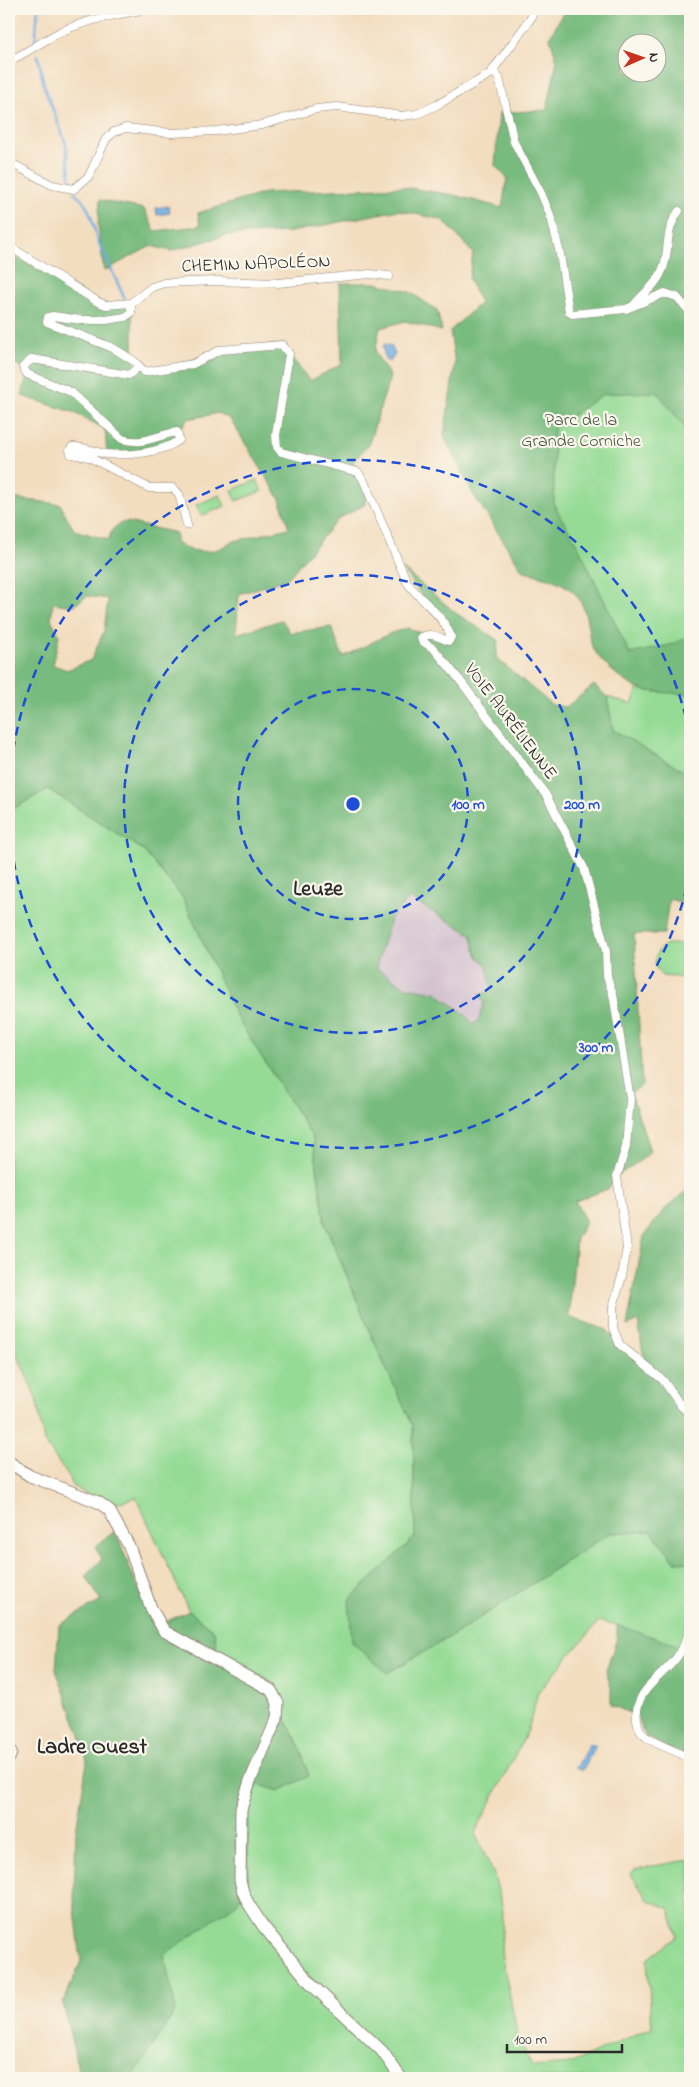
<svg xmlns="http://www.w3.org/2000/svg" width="699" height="2087" font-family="'Indie Flower',sans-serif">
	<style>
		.industrial { fill: #d0bdcd }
		.green { fill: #95db95; stroke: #608360 }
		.forest { fill: #78bb7e; stroke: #527354; fill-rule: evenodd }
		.water { fill: #71ade2; stroke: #4e6c86 }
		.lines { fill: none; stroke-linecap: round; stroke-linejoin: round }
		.stream { stroke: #71ade2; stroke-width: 2.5 }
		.street-casing { stroke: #8f8475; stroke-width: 9 }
		.secondary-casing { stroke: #8f8475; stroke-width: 13 }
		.street { stroke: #fff; stroke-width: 8 }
		.secondary { stroke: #fff; stroke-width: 11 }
		.ring { fill: none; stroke: #1d4ed8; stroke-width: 2.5; stroke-dasharray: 9 6 }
		.labels { text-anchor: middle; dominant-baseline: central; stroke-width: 4.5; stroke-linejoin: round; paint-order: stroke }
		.street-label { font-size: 18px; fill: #2b2b2b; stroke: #fbf7ec }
		.park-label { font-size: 18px; fill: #465746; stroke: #fbf7ec }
		.district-label { font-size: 22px; font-weight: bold; fill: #2b2b2b; stroke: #fbf7ec }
		.centre { fill: #1d4ed8; stroke: #fbf7ec; stroke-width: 2.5 }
		.ring-label { font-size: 15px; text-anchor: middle; font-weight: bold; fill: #1d4ed8; stroke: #fbf7ec; stroke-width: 4.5; stroke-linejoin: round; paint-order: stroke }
	</style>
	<rect width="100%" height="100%" fill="#fbf7ec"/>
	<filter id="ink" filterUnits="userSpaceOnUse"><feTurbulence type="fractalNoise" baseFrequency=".02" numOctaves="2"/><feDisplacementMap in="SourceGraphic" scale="10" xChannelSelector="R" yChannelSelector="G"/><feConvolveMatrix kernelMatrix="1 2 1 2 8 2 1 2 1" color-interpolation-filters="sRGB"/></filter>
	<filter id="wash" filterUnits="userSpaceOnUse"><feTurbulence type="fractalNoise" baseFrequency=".0096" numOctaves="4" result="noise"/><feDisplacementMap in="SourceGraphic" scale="20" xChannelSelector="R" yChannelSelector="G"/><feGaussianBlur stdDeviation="1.12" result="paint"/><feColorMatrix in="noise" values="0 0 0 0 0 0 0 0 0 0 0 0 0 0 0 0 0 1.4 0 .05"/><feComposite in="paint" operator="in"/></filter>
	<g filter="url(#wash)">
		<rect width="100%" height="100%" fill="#f3ddbf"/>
		<path class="industrial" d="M409,898L471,934L477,955L487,966L492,992L484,1002L479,1021L473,1024L464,1013L435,992L406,987L376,968L390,919Z"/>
		<path class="green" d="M690,314V819L678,769L613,730L607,697L632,704L638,688L647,689L468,365Z
			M257,480L262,491L236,501L232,490Z
			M220,495L225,506L201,516L196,505Z
			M48,789L143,850L183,898L236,1016L313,1138L325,1224L379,1353L413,1426L415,1537L349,1601L387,1673L455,1634L610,1533L651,1531L670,1554L690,1200V1741L617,1625L599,1621L538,1692L528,1730L475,1833L494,1875L503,1910L501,1953L518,2037L532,2067L570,2064L652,2027L647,1960L677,1937L670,1909L647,1899L631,1874L635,1869L690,1860V2078H132L176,2010L163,1955L237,1903L248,1883V1812L257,1784L300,1747L283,1714L284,1699L263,1677L218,1655L214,1631L189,1611L136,1497L110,1506L72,1486L71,1480L44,1442L36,1398L9,1335V811Z
			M667,944H690V978L662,976C651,967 654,949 667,944Z"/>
		<path class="forest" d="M565,9H690V434L657,392L603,394L554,428V505L578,546L630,654L674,644L690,636V694C677,693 648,693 637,688C621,680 596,659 591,643C586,624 588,604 571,590C557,578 539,577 522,570L472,492L444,436L455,363L450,331L480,303L469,279L473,253L443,220L398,210L291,232L227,235L171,251L151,246L104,271L98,224L100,200L144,209L155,231L200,226L198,213L265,193L402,187L454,195L502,208L507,178L495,166L499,113L547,110L557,61L550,37ZM626,42H656V72H626Z
			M9,253L106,305H125L132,310L134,361L138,367L165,370L220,350L286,344L289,354L310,381L342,364L340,283H376L410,292L437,310L442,331L405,321L380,328L375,352L390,377L368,446L353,461L368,491L364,505L338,519L287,579L239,594L236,634L282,620L290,633L331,627L343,657L391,633L408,628L425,635L451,636L402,568L457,614L498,640L496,658L552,705L566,707L594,685L607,697L613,730L685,772L690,819V901L686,904L669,899L664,934H634L642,1085L631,1093L650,1151L644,1158L617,1176L608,1189L575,1201L586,1222L576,1238L569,1317L607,1330L629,1353L645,1366L638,1321L627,1326L644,1236L663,1211L690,1188V1563L675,1561L651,1531L610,1533L455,1634L387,1673L352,1642L349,1600L415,1537L413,1426L379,1353L325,1223L313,1138L236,1016L183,898L143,850L48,789L9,811V498L60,504L74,530L109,540C110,530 117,523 127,522L176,533V542C189,554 216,555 230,542L289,528L280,499L230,419L218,413L188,419L177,432L179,440L150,451L107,454L105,429L73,412L22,396L27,374L23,367L9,362ZM87,596L108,599L104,631L91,660L67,670L53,665L59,635L51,619L53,603L73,606ZM409,898L471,934L477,955L487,966L492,992L479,994L484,1002L479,1020L473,1024L464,1013L435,992L406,987L376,968L390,919Z
			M115,1531L154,1627L189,1611L214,1631L218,1655L263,1677L277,1686L284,1699L283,1714L300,1747L309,1776L279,1791L257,1784L248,1812V1883L237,1903L164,1955L176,2010L132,2078H80L63,2003L81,1961L74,1900L76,1831L87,1762L85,1749L56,1670L59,1625L101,1601L86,1576L102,1559L95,1547Z
			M617,1625L683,1647L690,1629V1760L646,1737L637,1716L611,1705V1687L606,1671L617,1638Z"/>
		<path class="water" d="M169,206L170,213L157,215L156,208Z
			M385,344L391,346L395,354L390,362L385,360L383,346Z
			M590,1743L596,1746L582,1771L576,1768Z"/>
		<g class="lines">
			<path class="stream" d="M35,43L38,9
				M38,55L44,86L66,144L71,183
				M74,192C93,208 91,221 99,243C107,262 117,280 125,300"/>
		</g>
	</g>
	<g filter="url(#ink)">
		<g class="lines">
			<g class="street-casing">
				<path id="street" d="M9,61C27,53 42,41 60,32C89,19 119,13 151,9
					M490,74L531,18L534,9
					M9,162L52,185L74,189L89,176L106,139L114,132L126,128L171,133L217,131L262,125L316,109L337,107L402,116L417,114L437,105L490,74L495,73L499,78L514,142L541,193L551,217L560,254L569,312L572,314L626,309L665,293L677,297L690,312
					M9,246L98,302L106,305L131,303V313L125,317L106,320H81L53,316L48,317L47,322L113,348L134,361L145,372L193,364L220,350L282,345L289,354L276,435L277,447L281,452L358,472L363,479L407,582C420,601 443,614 451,637L449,641C439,638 430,631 421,638L422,641L434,649L459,679L546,795L584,868L606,951L607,977L613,994L630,1099L626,1147L617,1176L627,1248L622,1276L613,1307V1328L620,1345L663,1380L681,1406L690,1415
					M131,303L152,287L164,283L216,281L278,283L370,274L389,276
					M634,305C643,293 656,286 662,271C671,251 663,232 679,211
					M138,367L129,375L32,359L23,367L27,374L71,392L122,439C143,446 157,435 177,432L179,440C162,453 128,456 106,454C94,452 84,446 72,447L70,450L71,454L89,457L149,488H173L179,494L187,525
					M690,1629C687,1639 684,1648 677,1657C663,1677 633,1690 637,1720C638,1726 640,1733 646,1737C659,1747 677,1749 690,1760"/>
			</g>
			<g class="secondary-casing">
				<path id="secondary" d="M9,1462L30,1476L98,1502L109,1510L129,1546L151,1608L164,1631L271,1690L278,1703L277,1718L250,1781L241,1809L240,1880L243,1892L248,1903L263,1926L312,1985L382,2051L401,2078
					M9,1747L11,1753L9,1758"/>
			</g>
			<use href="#street" class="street"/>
			<use href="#secondary" class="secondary"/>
		</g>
	</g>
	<g class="ring">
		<circle cx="353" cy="804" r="115"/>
		<circle cx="353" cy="804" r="229"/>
		<path d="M690 873A344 344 0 1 1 690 735"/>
	</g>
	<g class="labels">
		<g class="street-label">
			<text transform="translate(256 265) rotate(-2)">CHEMIN NAPOLÉON</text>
			<text transform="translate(510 722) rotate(53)">VOIE AURÉLIENNE</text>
		</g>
		<g class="park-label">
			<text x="581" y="421">Parc de la<tspan x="581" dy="21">Grande Corniche</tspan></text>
		</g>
		<g class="district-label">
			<text x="318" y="890">Leuze</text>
			<text x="92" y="1748">Ladre Ouest</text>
		</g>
	</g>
	<circle cx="353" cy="804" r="8" class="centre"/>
	<g class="ring-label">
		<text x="468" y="809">100 m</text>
		<text x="582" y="809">200 m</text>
		<text x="596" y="1052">300 m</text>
	</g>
	<rect width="699" height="2087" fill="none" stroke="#fbf7ec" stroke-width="30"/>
	<g transform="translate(642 58) rotate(88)"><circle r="24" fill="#fbf7ec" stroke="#a8a59f"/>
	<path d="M0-4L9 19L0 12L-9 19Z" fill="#c8321e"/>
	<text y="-8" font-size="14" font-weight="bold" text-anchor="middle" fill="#2b2b2b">N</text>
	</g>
	<path d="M507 2044v8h115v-8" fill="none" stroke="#2b2b2b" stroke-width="2.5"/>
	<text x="514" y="2044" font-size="15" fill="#2b2b2b" stroke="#fbf7ec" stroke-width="4" paint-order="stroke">100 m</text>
</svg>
